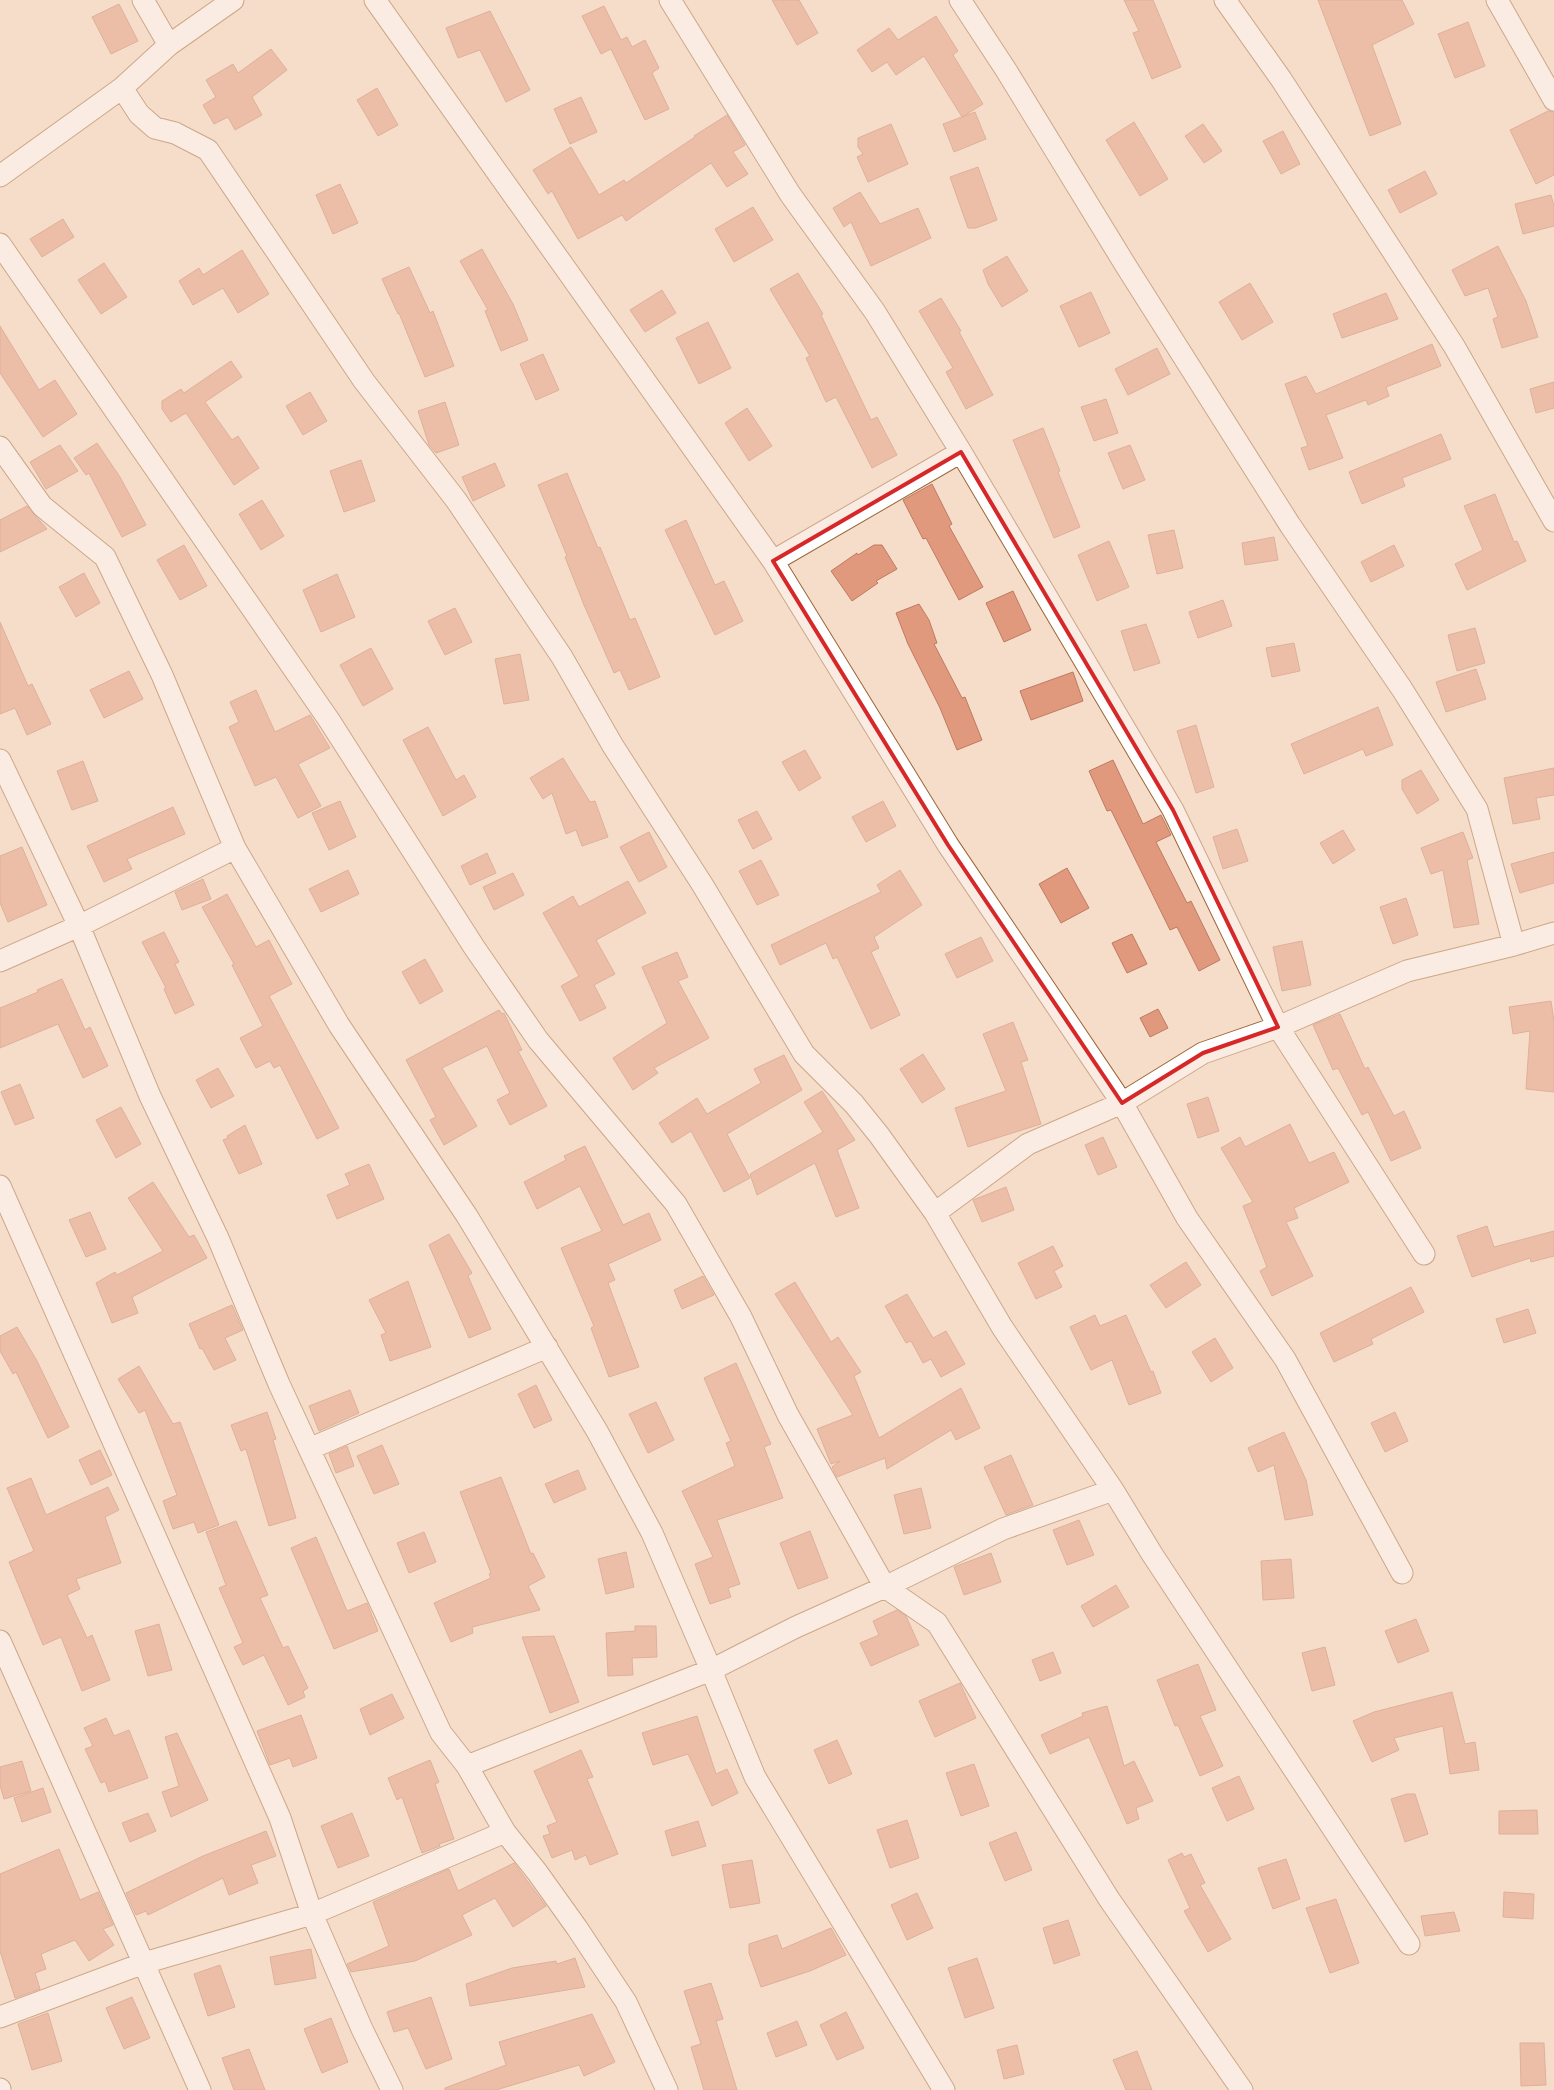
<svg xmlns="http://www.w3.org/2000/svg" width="1554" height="2090" font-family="'Titillium Web',sans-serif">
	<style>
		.building { fill: #e1997e; stroke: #bf7a60 }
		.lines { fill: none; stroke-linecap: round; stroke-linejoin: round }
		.street-casing { stroke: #9c6635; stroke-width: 23 }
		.street { stroke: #fff; stroke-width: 21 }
		.marked { fill: none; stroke: #d62828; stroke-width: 4; stroke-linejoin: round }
	</style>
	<rect width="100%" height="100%" fill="#f6ddca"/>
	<path class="building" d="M772,0H799L818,33L797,45Z
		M1124,0H1153L1181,67L1152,79L1133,33L1139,31Z
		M1318,0H1402L1414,24L1372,45L1401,124L1370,136Z
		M119,4L138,41L111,54L92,17Z
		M604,6L621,40L627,37L632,47L645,40L659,68L652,73L669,109L645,120L611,49L601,54L582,16Z
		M490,11L530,90L506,102L480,50L458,58L446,28Z
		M936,16L958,51L953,55L983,104L962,117L924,56L896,75L887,62L872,72L857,50L889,28L898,40Z
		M1468,22L1485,66L1455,78L1438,34Z
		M271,49L287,70L252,97L262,115L235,130L228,117L214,124L203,105L216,97L206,80L233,64L238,73Z
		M377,88L398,125L378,136L357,100Z
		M581,97L597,132L570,144L554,109Z
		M1548,111L1554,112V175L1536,184L1510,130Z
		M975,112L986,139L954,152L943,124Z
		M727,115L745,145L733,152L748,174L727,187L711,163L626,221L622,215L578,239L552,191L548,194L533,170L571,147L599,195L624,180L626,183L695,137L694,136Z
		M1134,122L1168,179L1140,196L1106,140Z
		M891,124L908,164L868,182L857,157L863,154L858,147V138Z
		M1203,124L1222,151L1204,163L1185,136Z
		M1283,131L1300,164L1281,174L1263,141Z
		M978,167L997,220L976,228H968L950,177Z
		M1425,171L1437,194L1400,213L1388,190Z
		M340,184L358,223L333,234L316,195Z
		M860,192L880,224L918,208L931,238L871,266L851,222L844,227L833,208Z
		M1551,195L1554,206V226L1523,234L1515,204Z
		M753,207L773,240L734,262L715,229Z
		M63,219L74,237L42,257L30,239Z
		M1498,246L1526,301L1538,337L1502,348L1493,319L1498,317L1488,288L1465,296L1452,270Z
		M482,249L513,304L528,340L501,351L485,311L488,310L460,261Z
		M242,250L269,294L238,313L223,288L193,305L179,281L199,268L203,275Z
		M1007,256L1028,291L1002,307L988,284L983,270Z
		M104,263L127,297L101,314L78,280Z
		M409,267L430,313L433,311L454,366L425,377L399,313L398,314L382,279Z
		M798,273L823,314L821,315L871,420L877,417L897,455L872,468L836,397L826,402L806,358L810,356L770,289Z
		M1250,283L1273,322L1242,340L1219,302Z
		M662,290L676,313L645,332L630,310Z
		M1091,292L1110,333L1079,347L1060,306Z
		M1386,293L1398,319L1342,338L1333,314Z
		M941,298L961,331L959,332L993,395L966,409L946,372L953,368L919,311Z
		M708,322L731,368L699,384L676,338Z
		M0,326L39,390L55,380L77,414L43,437L0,373Z
		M1432,344L1441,366L1386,387L1389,396L1368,405L1366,400L1326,415L1343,458L1309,470L1301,448L1308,446L1285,384L1306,376L1316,394Z
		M1157,348L1170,374L1128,395L1115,369Z
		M543,354L559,390L536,400L520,364Z
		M231,361L242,377L205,402L232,440L238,436L259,468L234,485L186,413L171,422L162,409V401L181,389L184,393Z
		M1554,382V408L1536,413L1530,389Z
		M310,392L327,421L303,435L286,406Z
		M1106,399L1118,433L1094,441L1081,407Z
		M445,402L459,445L436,453L429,445L418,411Z
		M747,408L772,446L749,461L725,423Z
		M1043,428L1060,471L1058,472L1080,527L1054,538L1013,440Z
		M1441,434L1451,459L1402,478L1405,486L1362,504L1349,472Z
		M97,443L120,477L146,525L122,537L89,473L86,475L74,458Z
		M60,445L78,471L46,489L30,462Z
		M1130,445L1145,480L1123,489L1108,453Z
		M361,460L375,501L344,512L330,471Z
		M495,463L505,486L473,501L462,477Z
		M567,473L598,548L600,547L630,620L635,618L660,677L629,690L620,670L614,673L584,605L565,557L567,556L538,485Z
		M932,484L952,524L949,526L983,587L959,600L926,538L923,539L903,500Z
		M1495,494L1514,542L1517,541L1526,561L1467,590L1455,564L1483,550L1464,506Z
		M262,500L284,536L261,550L239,514Z
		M27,506L47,529L0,552V520Z
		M686,520L715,585L724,581L743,621L715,635L665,530Z
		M1174,530L1183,568L1157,574L1148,535Z
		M1274,537L1278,560L1245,565L1242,543Z
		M1109,541L1129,587L1097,601L1078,555Z
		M184,545L207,586L180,600L157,560Z
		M874,545H882L897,569L876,581L878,583L852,601L831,571L857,553L858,555Z
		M1394,545L1404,566L1371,582L1361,562Z
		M84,573L100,603L76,617L59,587Z
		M337,574L355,617L321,632L303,590Z
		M1013,591L1031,630L1004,642L986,603Z
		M1223,600L1232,626L1198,638L1189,612Z
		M919,604L929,620L937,643L934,644L962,698L965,697L982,740L957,750L940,708L908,644L896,613Z
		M455,608L472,642L445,655L428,621Z
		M0,622L28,686L32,684L51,724L27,735L15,708L0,714Z
		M1146,624L1160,663L1134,671L1121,631Z
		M1475,628L1485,663L1457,671L1448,635Z
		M1294,643L1300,671L1272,677L1266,648Z
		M371,648L393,689L363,706L340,665Z
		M520,654L529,700L504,704L495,659Z
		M1476,669L1486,699L1446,712L1436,682Z
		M129,671L143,699L104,718L90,690Z
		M1073,672L1083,701L1031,720L1020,691Z
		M256,690L275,732L310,715L330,748L298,764L321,806L298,818L276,777L255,786L229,727L239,722L230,702Z
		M1378,707L1393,745L1366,756L1363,749L1304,774L1291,744Z
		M1196,725L1214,787L1196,793L1177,731Z
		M428,727L456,780L464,775L476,797L443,816L403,740Z
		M805,750L821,778L799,791L782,762Z
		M563,758L590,802L595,801L608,837L582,846L576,830L566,834L552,793L543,799L530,778Z
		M1113,760L1143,824L1161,815L1171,835L1156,842L1187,903L1191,901L1220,960L1199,971L1177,927L1170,930L1111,810L1107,811L1089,771Z
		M83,761L98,801L72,810L57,771Z
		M1554,768V795L1536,798L1540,819L1513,824L1504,778Z
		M1421,770L1439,800L1417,814L1402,789V780Z
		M340,801L356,837L329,850L312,813Z
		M883,801L896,826L866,842L852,817Z
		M173,807L185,834L127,859L132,869L104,882L87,846Z
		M757,811L772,839L753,849L738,820Z
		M1237,829L1248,861L1223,869L1213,837Z
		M1343,830L1355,850L1333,864L1320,843Z
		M649,832L667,867L639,882L620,847Z
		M1463,832L1473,858L1467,860L1479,924L1454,928L1443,870L1431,874L1421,848Z
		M22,847L47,905L8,922L0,903V856Z
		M1554,852V883L1520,893L1511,864Z
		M487,853L496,873L470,885L461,866Z
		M761,860L779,895L757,905L739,871Z
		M1067,868L1089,908L1061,923L1039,884Z
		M348,870L359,894L321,912L309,889Z
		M900,870L922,905L874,937L879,948L871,952L900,1015L871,1029L837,957L833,959L826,943L780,965L771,945L881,892L877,885Z
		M513,873L524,895L494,910L483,887Z
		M203,879L211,899L182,910L175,892Z
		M628,881L646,913L596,940L615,974L594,985L606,1008L580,1021L561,986L579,976L543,913L573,896L579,907Z
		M227,894L256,947L269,940L292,984L269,996L339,1128L317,1139L280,1065L274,1068L270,1061L256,1068L240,1038L263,1026L232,965L234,964L202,907Z
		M1406,898L1418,935L1393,944L1380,907Z
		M164,932L179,962L175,964L194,1005L175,1014L164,989L166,988L142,942Z
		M1132,934L1147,964L1127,973L1112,943Z
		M981,937L993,961L957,978L945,954Z
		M1302,941L1311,985L1282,991L1273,947Z
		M677,952L688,977L678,981L709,1038L654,1068L658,1073L633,1090L613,1058L667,1023L642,967Z
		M425,959L443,991L420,1004L402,972Z
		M62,979L85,1030L90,1027L108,1066L83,1078L58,1024L0,1048V1008L38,992L37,990Z
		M1551,1001L1554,1021V1092L1526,1089L1530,1031L1513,1034L1509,1007Z
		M1158,1009L1168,1028L1150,1037L1140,1018Z
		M499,1010L502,1014L504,1013L522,1050L518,1051L547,1106L510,1125L497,1100L510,1093L487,1046L442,1068L477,1126L444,1145L430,1120L436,1117L406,1060Z
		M1340,1014L1365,1069L1368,1067L1394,1116L1404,1111L1421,1148L1391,1161L1368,1112L1362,1115L1338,1068L1333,1070L1313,1025Z
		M1013,1022L1028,1060L1021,1062L1041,1124L968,1147L955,1108L1006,1091L983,1034Z
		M923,1054L945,1089L922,1103L900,1069Z
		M784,1055L802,1090L727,1134L750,1178L724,1192L691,1131L672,1143L659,1123L697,1098L707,1114L761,1083L754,1069Z
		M218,1068L234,1096L211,1108L196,1080Z
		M20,1084L34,1118L15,1125L1,1092Z
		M822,1091L855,1140L837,1150L859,1208L836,1217L815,1163L757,1195L750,1174L823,1132L804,1102Z
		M1208,1097L1219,1131L1198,1138L1187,1104Z
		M121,1107L141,1144L116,1158L96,1120Z
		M1290,1124L1309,1163L1334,1152L1349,1182L1294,1208L1298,1218L1286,1222L1313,1276L1272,1296L1260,1271L1267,1267L1243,1206L1253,1202L1221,1148L1240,1137L1245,1147Z
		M245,1125L262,1164L239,1174L223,1140L228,1138L227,1136Z
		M1103,1137L1117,1167L1098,1175L1085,1145Z
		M585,1146L623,1225L649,1213L661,1240L608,1264L615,1280L608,1283L639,1367L609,1377L591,1328L594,1326L561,1248L602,1231L580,1186L537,1209L524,1182L566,1160L564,1156Z
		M369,1164L384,1199L337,1219L327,1195L350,1185L345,1174Z
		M153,1182L189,1237L194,1235L207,1258L132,1297L138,1313L112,1323L96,1283L115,1272L117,1275L163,1251L128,1198Z
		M1006,1187L1014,1210L982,1222L973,1200Z
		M90,1212L106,1249L86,1257L69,1220Z
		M1487,1226L1494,1247L1554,1231V1256L1531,1262L1530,1258L1472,1277L1457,1236Z
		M449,1234L472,1273L468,1276L491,1329L469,1338L429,1245Z
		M1053,1246L1063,1266L1054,1271L1062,1287L1036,1299L1018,1263Z
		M1186,1262L1201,1285L1166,1308L1150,1285Z
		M703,1276L714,1295L682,1309L674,1290Z
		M408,1281L431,1347L390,1361L381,1335L386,1333L369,1300Z
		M795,1282L831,1342L838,1337L861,1372L854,1376L879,1438L961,1388L980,1428L956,1440L951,1430L887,1469L885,1458L837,1477L832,1467L840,1461L831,1464L817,1429L853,1415L775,1294Z
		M1411,1287L1424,1312L1371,1339L1373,1344L1334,1362L1320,1333Z
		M907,1294L933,1338L946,1331L965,1364L941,1377L931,1359L923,1363L911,1341L906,1343L885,1306Z
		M232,1305L243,1330L225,1338L236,1360L214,1370L202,1348L200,1349L189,1324Z
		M1528,1309L1536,1333L1504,1343L1496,1319Z
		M1095,1315L1100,1326L1126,1315L1151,1372L1153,1371L1161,1393L1129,1405L1112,1360L1091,1370L1070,1327Z
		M17,1327L37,1361L69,1427L48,1438L16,1372L13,1374L0,1351V1336Z
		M1215,1338L1233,1368L1211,1382L1192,1352Z
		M736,1363L771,1444L764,1447L783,1498L717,1520L740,1584L728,1588L731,1597L710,1604L695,1564L713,1557L682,1491L735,1466L726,1443L731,1441L704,1378Z
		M139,1366L173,1424L180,1422L219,1525L198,1533L194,1522L173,1529L163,1501L177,1495L145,1410L139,1413L118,1379Z
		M536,1385L552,1420L534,1428L518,1394Z
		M350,1390L359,1413L319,1431L309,1406Z
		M656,1402L674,1440L648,1453L629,1414Z
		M267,1412L276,1439L273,1440L296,1518L269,1526L246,1449L241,1451L231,1425Z
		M1395,1412L1408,1441L1385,1452L1371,1423Z
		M1284,1432L1306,1480L1313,1515L1285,1520L1274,1465L1258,1472L1248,1448Z
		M382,1445L399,1484L374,1494L357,1456Z
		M347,1446L354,1466L336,1473L329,1454Z
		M100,1450L112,1475L91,1485L79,1460Z
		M1011,1455L1033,1505L1006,1515L984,1467Z
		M578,1470L586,1489L554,1503L545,1484Z
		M501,1477L531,1554L533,1553L545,1577L528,1586L540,1610L472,1627L473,1633L451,1642L434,1603L491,1578L489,1574L491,1573L460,1492Z
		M31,1478L46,1515L108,1487L119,1510L105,1517L121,1563L76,1579L80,1589L67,1595L87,1638L92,1635L110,1680L82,1691L61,1637L43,1645L9,1562L34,1551L7,1488Z
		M921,1488L931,1528L904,1534L894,1495Z
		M1079,1520L1094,1555L1067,1565L1053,1530Z
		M236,1521L268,1595L260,1598L283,1648L288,1646L308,1688L303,1691L305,1697L288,1705L264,1655L243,1665L234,1647L243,1643L219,1588L226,1585L206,1532Z
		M810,1531L828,1578L798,1589L780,1543Z
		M424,1532L436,1562L409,1573L397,1543Z
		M316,1537L347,1611L367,1603L378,1631L334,1649L291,1548Z
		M626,1552L634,1587L606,1594L598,1559Z
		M991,1553L1001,1582L964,1595L954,1567Z
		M1291,1559L1294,1598L1263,1600L1261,1561Z
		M1116,1585L1129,1607L1093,1627L1081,1606Z
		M897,1610L906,1616L919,1645L871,1666L860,1643L879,1635L873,1621Z
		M1416,1619L1429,1651L1398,1663L1385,1631Z
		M159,1624L172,1670L148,1676L135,1631Z
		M635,1626H656L657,1657L632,1658L633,1675L608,1676L606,1633L635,1631Z
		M554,1636L579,1702L550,1713L522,1637Z
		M1325,1647L1335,1685L1312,1691L1302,1653Z
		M1053,1652L1061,1673L1040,1681L1032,1660Z
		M1198,1664L1216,1710L1200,1716L1223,1766L1200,1776L1178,1725L1175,1726L1157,1680Z
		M960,1683L976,1718L935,1737L919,1701Z
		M1452,1692L1465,1744L1475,1742L1479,1770L1450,1774L1443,1726L1394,1738L1399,1750L1372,1762L1353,1721L1374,1712Z
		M392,1694L404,1718L370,1735L360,1709Z
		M1107,1706L1124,1766L1134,1761L1153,1801L1136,1808L1139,1819L1127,1824L1089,1737L1050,1754L1041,1735L1083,1716L1082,1713Z
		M301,1715L317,1758L293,1767L290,1758L270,1765L257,1731Z
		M697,1716L716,1774L727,1769L738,1793L712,1806L688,1754L653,1765L642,1733Z
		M106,1718L114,1736L129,1730L148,1778L109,1792L105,1781L101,1783L85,1749L93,1746L84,1728Z
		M177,1733L208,1800L171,1817L162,1792L179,1786L165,1737Z
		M837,1740L852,1774L829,1784L814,1750Z
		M581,1750L593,1777L587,1779L618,1854L590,1865L586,1855L575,1860L572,1850L552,1858L543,1836L550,1834L547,1826L557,1822L534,1771Z
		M430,1760L439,1782L435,1784L454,1839L439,1844L440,1846L422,1853L402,1797L397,1800L388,1778Z
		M22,1761L31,1791L4,1799L0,1785V1767Z
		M974,1764L989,1806L961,1816L946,1773Z
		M1239,1776L1254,1809L1227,1821L1212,1788Z
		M43,1788L51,1812L22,1822L14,1798Z
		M1407,1794H1415L1428,1834L1405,1842L1391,1799Z
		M1537,1810L1538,1834H1499V1811Z
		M148,1813L156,1831L130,1842L122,1823Z
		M352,1813L369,1856L338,1868L321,1826Z
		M907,1820L919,1858L890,1868L877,1830Z
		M698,1821L706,1846L672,1856L665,1831Z
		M266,1831L276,1856L251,1865L258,1883L229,1895L223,1878L148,1915L146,1911L136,1915L126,1893L203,1856Z
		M1016,1832L1032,1870L1005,1881L989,1843Z
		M59,1849L80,1900L98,1892L113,1925L103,1929L114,1945L89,1961L75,1940L41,1954L46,1969L35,1973L40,1989L15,1998L0,1951V1874Z
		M1182,1853L1184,1857L1191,1854L1205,1883L1200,1885L1231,1939L1208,1952L1184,1911L1190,1908L1168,1860Z
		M1286,1859L1300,1899L1273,1909L1258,1868Z
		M752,1860L760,1903L730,1908L722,1865Z
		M514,1863L546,1906L513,1927L495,1898L462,1915L472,1935L415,1961L351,1972L347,1964L389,1946L373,1902L449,1869L458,1891Z
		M1504,1892L1534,1894L1533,1919L1503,1917Z
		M917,1893L933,1928L907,1940L891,1905Z
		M1336,1899L1359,1963L1330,1973L1306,1908Z
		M1454,1912L1460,1931L1425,1936L1421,1916Z
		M1068,1920L1080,1955L1054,1964L1043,1928Z
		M831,1928L846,1955L810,1971L761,1987L749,1953V1944L777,1935L782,1949Z
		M311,1949L316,1978L275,1985L270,1957Z
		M575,1958L585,1987L470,2006L466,1984L512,1968L556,1961L557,1964Z
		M977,1958L994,2008L965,2018L948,1968Z
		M220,1965L235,2007L208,2016L194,1974Z
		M711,1983L723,2019L716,2021L737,2090H704L691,2047L701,2044L684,1991Z
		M132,1997L150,2038L124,2049L106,2008Z
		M431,1997L452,2059L426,2069L408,2028L394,2032L387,2012Z
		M846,2012L864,2048L837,2060L820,2025Z
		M48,2013L62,2061L32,2070L18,2024Z
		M592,2014L615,2062L584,2076L579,2065L496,2090H445V2088L506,2065L499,2042Z
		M331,2018L348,2062L322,2073L304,2029Z
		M797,2021L807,2045L776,2057L767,2033Z
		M1520,2043H1544L1546,2085L1521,2086Z
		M1017,2045L1024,2074L1004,2079L997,2050Z
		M249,2049L265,2090H234L222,2058Z
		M1137,2051L1152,2090H1126L1113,2060Z"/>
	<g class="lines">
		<g class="street-casing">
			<path id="street" d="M143,0L169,45
				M375,0L773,561L948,845L1122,1103L1187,1218L1285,1359L1402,1573
				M670,0L790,194L875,312L961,452L1173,810L1278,1027L1424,1254
				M960,0L1006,70L1126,266L1290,525L1402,689L1477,809L1514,945
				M1225,0L1281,79L1454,346L1554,521
				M1497,0L1554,100
				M122,88L139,114L155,128L175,133L208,150L364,381L456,500L562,657L613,746L702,884L804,1054L854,1104L879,1135L935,1213L1002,1327L1113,1490L1152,1554L1409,1944
				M0,176L122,88L169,45L233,0
				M0,244L329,720L474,947L538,1040L676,1204L741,1317L788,1415L885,1587L937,1623L1109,1899L1242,2090
				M0,447L42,506L105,557L162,675L235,848L339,1025L467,1216L597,1431L652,1533L711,1670L755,1777L944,2090
				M773,561L961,452
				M0,760L79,926L150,1096L218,1238L279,1384L441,1733L467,1766L505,1832L537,1872L577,1928L626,2002L667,2090
				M0,961L79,926L235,848
				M0,1186L280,1818L312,1914L362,2029L392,2090
				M935,1213L1028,1144L1122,1103L1203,1053L1278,1027L1407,971L1514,945L1554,933
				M309,1449L547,1347
				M0,1641L200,2090
				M467,1766L711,1670L796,1627L885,1587L1003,1529L1113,1490
				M0,2017L144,1963L312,1914L505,1832
				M0,2089V2090"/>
		</g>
		<use href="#street" class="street"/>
	</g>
	<path d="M0 0H1554V2090H0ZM961,452L1173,810L1278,1027L1203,1053L1122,1103L948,845L773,561Z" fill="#f6ddca" fill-opacity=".55" fill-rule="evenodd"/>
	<path class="marked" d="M961,452L1173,810L1278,1027L1203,1053L1122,1103L948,845L773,561Z"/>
</svg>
